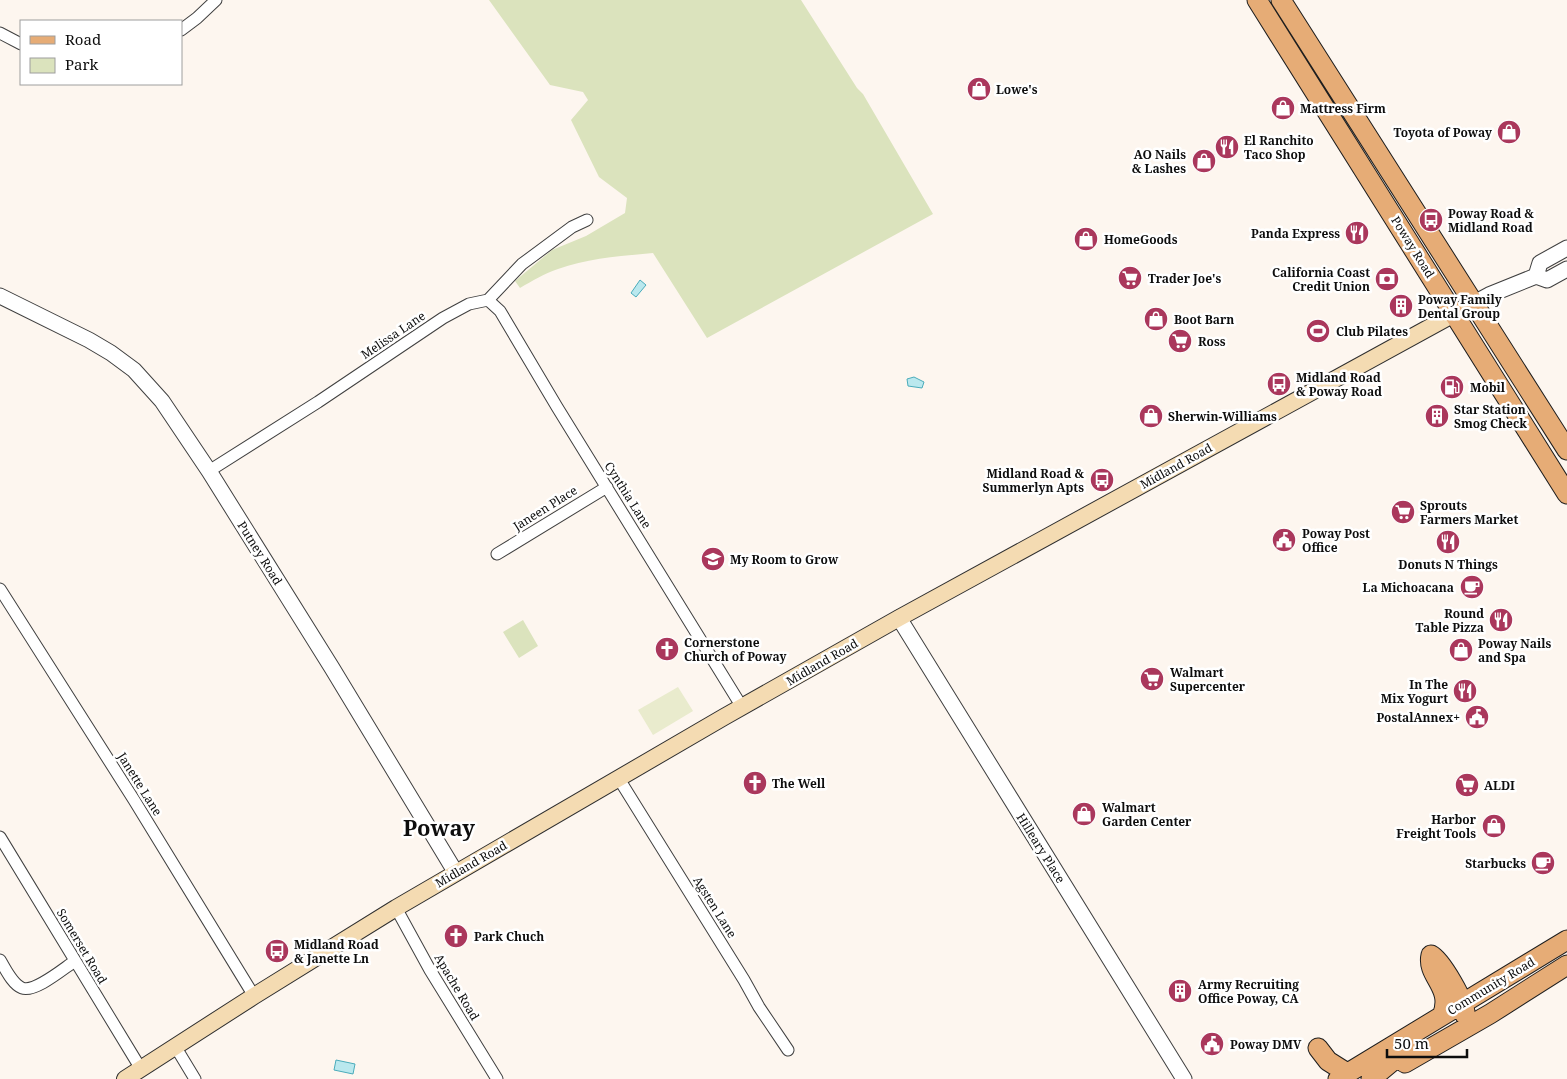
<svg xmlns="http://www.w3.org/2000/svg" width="1567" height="1079" font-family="'Noto Serif',serif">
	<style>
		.green { fill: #dbe3bd }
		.pitch { fill: #e9ebcd }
		.water { fill: #bae8ee; stroke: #4bacbb }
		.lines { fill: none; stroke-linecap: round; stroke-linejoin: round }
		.minor-casing { stroke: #404040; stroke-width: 13 }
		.tertiary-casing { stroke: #404040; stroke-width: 17 }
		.secondary-casing { stroke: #2f2f2f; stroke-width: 18 }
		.primary-casing { stroke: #1e1e1e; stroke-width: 21 }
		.minor { stroke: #fff; stroke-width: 11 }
		.tertiary { stroke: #fff; stroke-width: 15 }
		.secondary { stroke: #f4dbb2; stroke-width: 16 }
		.primary { stroke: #e6ac76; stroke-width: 19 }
		.labels { text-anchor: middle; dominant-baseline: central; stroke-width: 5; stroke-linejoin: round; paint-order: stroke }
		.poi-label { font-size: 12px; font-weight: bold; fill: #0d0d0d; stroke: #fff; text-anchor: start }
		.street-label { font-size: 12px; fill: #0d0d0d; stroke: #fff }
		.town-label { font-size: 22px; font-weight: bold; fill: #0d0d0d; stroke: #fff }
	</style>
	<rect width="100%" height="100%" fill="#fdf6ef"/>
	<path class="green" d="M489,0H801L857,88L863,94L933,214L707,338L653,253C622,256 588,258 558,269C545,273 532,281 520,288L515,281L552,250L586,236L625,213L627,198L599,177L571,120L588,100L583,92L550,85Z
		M523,620L538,646L519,658L503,632Z"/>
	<path class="pitch" d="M678,687L693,711L653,735L638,710Z"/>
	<path class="water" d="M640,280L646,285L636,297L631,293Z
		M914,377L924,382L922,388L908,386L907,379Z
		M336,1060L355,1064L353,1074L334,1070Z"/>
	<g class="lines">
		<g class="minor-casing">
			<path id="minor" d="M181,30L197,18L216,0
				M0,33L21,44
				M488,300L500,311L557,407L742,707
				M209,471L318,402L443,318L469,304L488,300L522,264L572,227L587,220
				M497,554L607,487
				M0,589L134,800L254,996
				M619,779L744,980L759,1007L788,1050
				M0,837L141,1069
				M396,908L430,970L497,1079
				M0,960C5,968 12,984 22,988C35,993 64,968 75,961
				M175,1046L195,1079"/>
		</g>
		<g class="tertiary-casing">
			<path id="tertiary" d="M1536,276L1540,263L1567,248
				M0,296L89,340L111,353L134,370L162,401L209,471L332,668L456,873
				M1474,303L1489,295L1536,276L1547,280L1567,269
				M899,618L1184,1079"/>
		</g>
		<g class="secondary-casing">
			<path id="secondary" d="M125,1079L254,996L396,908L724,717L899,618L1474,303"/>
		</g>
		<g class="primary-casing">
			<path id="primary" d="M1257,0L1567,494
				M1281,0L1567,450
				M1442,1016C1454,987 1426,977 1431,955C1441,960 1467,1004 1465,1015
				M1318,1048L1328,1061L1347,1073
				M1405,1063L1490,1014L1567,965
				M1338,1079L1567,940
				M1371,1079L1394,1060L1414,1048"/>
		</g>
		<use href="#minor" class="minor"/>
		<use href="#tertiary" class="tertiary"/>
		<use href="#secondary" class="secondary"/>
		<use href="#primary" class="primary"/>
	</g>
	<defs>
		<g id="shop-disc" transform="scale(1.25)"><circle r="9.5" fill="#aa375c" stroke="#fff"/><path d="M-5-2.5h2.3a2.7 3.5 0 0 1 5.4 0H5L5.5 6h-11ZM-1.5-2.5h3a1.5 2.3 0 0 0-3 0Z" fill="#fff"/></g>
		<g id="restaurant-disc" transform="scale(1.25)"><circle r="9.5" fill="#aa375c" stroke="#fff"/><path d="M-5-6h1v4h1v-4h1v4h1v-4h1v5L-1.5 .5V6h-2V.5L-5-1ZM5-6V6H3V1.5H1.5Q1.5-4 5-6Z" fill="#fff"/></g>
		<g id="bus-disc" transform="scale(1.25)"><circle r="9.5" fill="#aa375c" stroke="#fff"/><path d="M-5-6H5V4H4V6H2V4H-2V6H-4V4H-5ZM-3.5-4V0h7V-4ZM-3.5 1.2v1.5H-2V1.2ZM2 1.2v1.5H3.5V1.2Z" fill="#fff"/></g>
		<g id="supermarket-disc" transform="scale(1.25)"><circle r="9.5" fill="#aa375c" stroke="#fff"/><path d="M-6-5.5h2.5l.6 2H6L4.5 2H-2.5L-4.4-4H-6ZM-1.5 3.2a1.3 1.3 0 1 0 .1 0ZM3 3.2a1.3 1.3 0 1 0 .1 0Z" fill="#fff"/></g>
		<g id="bank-disc" transform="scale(1.25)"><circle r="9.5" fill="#aa375c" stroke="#fff"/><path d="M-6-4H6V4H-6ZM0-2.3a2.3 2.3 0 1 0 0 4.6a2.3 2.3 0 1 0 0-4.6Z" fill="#fff"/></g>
		<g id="building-disc" transform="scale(1.25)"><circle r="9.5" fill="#aa375c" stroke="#fff"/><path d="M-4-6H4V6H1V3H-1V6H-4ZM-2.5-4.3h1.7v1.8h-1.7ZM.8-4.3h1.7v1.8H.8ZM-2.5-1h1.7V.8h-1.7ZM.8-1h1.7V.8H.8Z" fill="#fff"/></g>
		<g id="stadium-disc" transform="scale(1.25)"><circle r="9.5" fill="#aa375c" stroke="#fff"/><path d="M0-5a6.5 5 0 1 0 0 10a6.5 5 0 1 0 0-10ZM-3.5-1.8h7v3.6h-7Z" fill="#fff"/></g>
		<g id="fuel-disc" transform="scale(1.25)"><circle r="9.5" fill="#aa375c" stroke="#fff"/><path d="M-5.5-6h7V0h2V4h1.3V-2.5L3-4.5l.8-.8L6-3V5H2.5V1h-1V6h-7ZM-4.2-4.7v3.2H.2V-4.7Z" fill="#fff"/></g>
		<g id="civic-disc" transform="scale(1.25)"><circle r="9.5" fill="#aa375c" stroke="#fff"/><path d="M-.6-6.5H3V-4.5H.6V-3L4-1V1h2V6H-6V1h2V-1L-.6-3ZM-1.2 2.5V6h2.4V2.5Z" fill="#fff"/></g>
		<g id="school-disc" transform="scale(1.25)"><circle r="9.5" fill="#aa375c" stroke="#fff"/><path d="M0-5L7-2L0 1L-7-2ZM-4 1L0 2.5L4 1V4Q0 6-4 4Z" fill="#fff"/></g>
		<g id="cafe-disc" transform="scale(1.25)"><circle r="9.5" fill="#aa375c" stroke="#fff"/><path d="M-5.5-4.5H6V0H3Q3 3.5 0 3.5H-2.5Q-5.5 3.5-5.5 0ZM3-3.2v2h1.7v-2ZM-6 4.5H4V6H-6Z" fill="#fff"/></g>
		<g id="church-disc" transform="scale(1.25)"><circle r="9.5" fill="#aa375c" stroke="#fff"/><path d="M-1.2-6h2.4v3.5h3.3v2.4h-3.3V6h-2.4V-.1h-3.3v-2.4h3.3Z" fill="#fff"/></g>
	</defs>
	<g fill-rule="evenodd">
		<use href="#shop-disc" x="979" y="89"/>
		<use href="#shop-disc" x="1283" y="108"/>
		<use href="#shop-disc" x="1509" y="132"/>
		<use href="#restaurant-disc" x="1227" y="147"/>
		<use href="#shop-disc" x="1204" y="161"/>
		<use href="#bus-disc" x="1431" y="220"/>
		<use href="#restaurant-disc" x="1357" y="233"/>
		<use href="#shop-disc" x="1086" y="239"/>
		<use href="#supermarket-disc" x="1130" y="278"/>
		<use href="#bank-disc" x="1387" y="279"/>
		<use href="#building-disc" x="1401" y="306"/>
		<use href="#shop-disc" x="1156" y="319"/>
		<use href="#stadium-disc" x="1318" y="331"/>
		<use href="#supermarket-disc" x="1180" y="341"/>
		<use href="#bus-disc" x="1279" y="384"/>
		<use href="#fuel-disc" x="1452" y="387"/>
		<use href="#shop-disc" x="1151" y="416"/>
		<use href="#building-disc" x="1437" y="416"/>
		<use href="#bus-disc" x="1102" y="480"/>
		<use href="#supermarket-disc" x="1403" y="512"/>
		<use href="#civic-disc" x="1284" y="540"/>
		<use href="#restaurant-disc" x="1448" y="542"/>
		<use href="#school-disc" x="713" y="559"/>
		<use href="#cafe-disc" x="1472" y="587"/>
		<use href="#restaurant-disc" x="1501" y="620"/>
		<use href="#church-disc" x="667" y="649"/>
		<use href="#shop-disc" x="1461" y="650"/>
		<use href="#supermarket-disc" x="1152" y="679"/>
		<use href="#restaurant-disc" x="1465" y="691"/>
		<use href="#civic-disc" x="1477" y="717"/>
		<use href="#church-disc" x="755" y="783"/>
		<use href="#supermarket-disc" x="1467" y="785"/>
		<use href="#shop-disc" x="1084" y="814"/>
		<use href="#shop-disc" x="1494" y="826"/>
		<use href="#cafe-disc" x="1543" y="863"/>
		<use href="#church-disc" x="456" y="936"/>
		<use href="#bus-disc" x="277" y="951"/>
		<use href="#building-disc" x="1180" y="991"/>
		<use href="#civic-disc" x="1212" y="1044"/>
	</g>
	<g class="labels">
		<g class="poi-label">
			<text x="996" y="89">Lowe's</text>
			<text x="1300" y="108">Mattress Firm</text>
			<text x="1492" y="132" text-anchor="end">Toyota of Poway</text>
			<text x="1244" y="140">El Ranchito<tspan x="1244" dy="14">Taco Shop</tspan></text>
			<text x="1186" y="154" text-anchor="end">AO Nails<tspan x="1186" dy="14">&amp; Lashes</tspan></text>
			<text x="1448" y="213">Poway Road &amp;<tspan x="1448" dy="14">Midland Road</tspan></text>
			<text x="1340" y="233" text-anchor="end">Panda Express</text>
			<text x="1104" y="239">HomeGoods</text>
			<text x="1370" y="272" text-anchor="end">California Coast<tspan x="1370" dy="14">Credit Union</tspan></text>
			<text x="1148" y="278">Trader Joe's</text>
			<text x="1418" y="299">Poway Family<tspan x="1418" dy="14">Dental Group</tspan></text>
			<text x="1174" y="319">Boot Barn</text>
			<text x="1336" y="331">Club Pilates</text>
			<text x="1198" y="341">Ross</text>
			<text x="1296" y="377">Midland Road<tspan x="1296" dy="14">&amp; Poway Road</tspan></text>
			<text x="1470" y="387">Mobil</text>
			<text x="1454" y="409">Star Station<tspan x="1454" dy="14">Smog Check</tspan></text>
			<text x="1168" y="416">Sherwin-Williams</text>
			<text x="1084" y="473" text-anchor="end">Midland Road &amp;<tspan x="1084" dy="14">Summerlyn Apts</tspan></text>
			<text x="1420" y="505">Sprouts<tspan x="1420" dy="14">Farmers Market</tspan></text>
			<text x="1302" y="533">Poway Post<tspan x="1302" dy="14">Office</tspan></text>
			<text x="730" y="559">My Room to Grow</text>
			<text x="1448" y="564" text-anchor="middle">Donuts N Things</text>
			<text x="1454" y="587" text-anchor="end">La Michoacana</text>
			<text x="1484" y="613" text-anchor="end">Round<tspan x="1484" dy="14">Table Pizza</tspan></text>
			<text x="684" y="642">Cornerstone<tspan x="684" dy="14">Church of Poway</tspan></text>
			<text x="1478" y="643">Poway Nails<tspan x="1478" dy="14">and Spa</tspan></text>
			<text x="1170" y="672">Walmart<tspan x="1170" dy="14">Supercenter</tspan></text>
			<text x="1448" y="684" text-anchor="end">In The<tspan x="1448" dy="14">Mix Yogurt</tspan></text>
			<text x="1460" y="717" text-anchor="end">PostalAnnex+</text>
			<text x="772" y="783">The Well</text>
			<text x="1484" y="785">ALDI</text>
			<text x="1102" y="807">Walmart<tspan x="1102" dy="14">Garden Center</tspan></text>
			<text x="1476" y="819" text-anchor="end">Harbor<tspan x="1476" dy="14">Freight Tools</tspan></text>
			<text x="1526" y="863" text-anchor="end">Starbucks</text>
			<text x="474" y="936">Park Chuch</text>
			<text x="294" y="944">Midland Road<tspan x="294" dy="14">&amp; Janette Ln</tspan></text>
			<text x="1198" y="984">Army Recruiting<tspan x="1198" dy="14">Office Poway, CA</tspan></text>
			<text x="1230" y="1044">Poway DMV</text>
		</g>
		<g class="street-label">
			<text transform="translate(1413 247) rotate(58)">Poway Road</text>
			<text transform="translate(393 335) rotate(-34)">Melissa Lane</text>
			<text transform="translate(1176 466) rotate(-29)">Midland Road</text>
			<text transform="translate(628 495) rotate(58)">Cynthia Lane</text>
			<text transform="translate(545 508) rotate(-32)">Janeen Place</text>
			<text transform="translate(260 553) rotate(58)">Putney Road</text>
			<text transform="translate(822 662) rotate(-30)">Midland Road</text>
			<text transform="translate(140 784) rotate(58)">Janette Lane</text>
			<text transform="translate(1041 848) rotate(58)">Hilleary Place</text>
			<text transform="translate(471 864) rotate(-30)">Midland Road</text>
			<text transform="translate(715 907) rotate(58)">Agsten Lane</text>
			<text transform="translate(82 946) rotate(59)">Somerset Road</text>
			<text transform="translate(1491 986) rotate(-31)">Community Road</text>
			<text transform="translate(457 987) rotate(59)">Apache Road</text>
		</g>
		<g class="town-label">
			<text x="439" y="827">Poway</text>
		</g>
	</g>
	<rect x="20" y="20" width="162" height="65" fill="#ffffff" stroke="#9e9e9e"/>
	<rect x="30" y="36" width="25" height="8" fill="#e6ac76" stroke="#9e9e9e"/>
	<text x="65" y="45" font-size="15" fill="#0d0d0d">Road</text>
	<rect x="30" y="58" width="25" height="15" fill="#dbe3bd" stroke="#9e9e9e"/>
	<text x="65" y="70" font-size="15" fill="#0d0d0d">Park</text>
	<path d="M1387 1049v8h80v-8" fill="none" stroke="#0d0d0d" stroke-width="2.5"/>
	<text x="1394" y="1049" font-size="15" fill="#0d0d0d" stroke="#ffffff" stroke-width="4" paint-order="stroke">50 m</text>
</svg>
